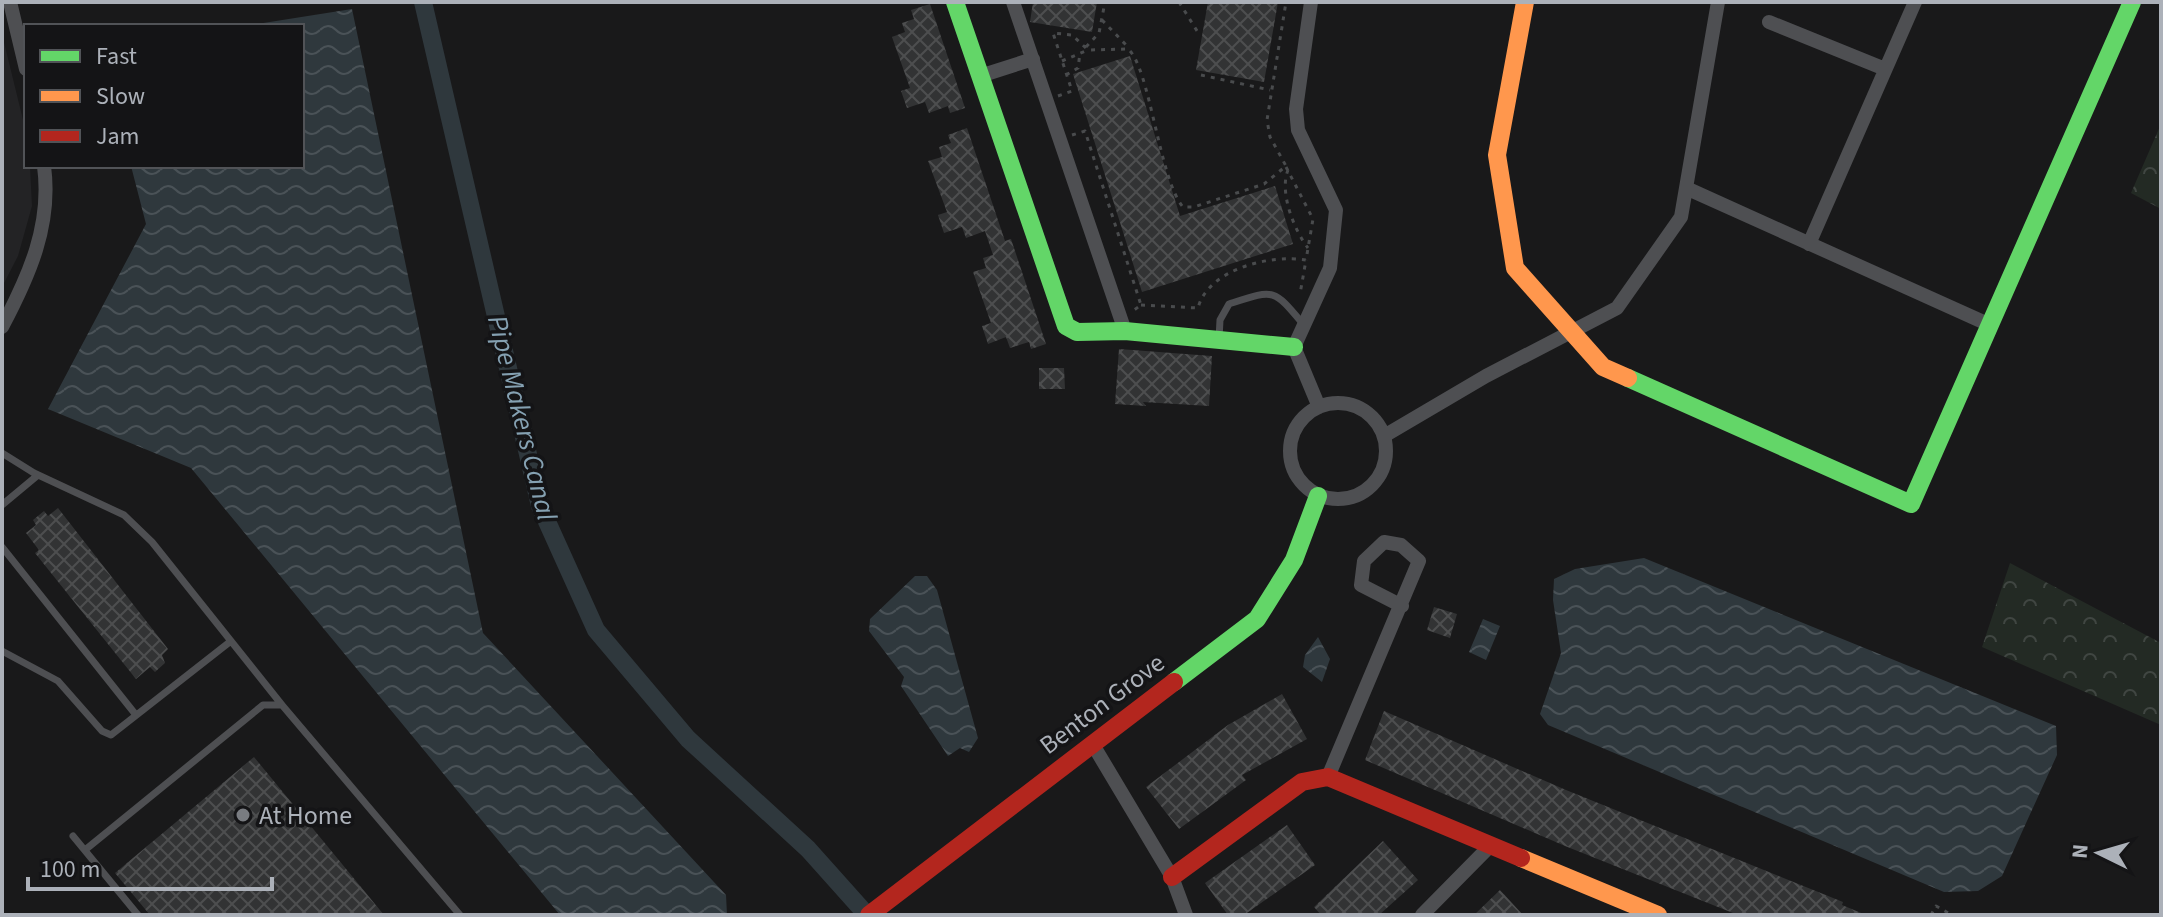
<svg xmlns="http://www.w3.org/2000/svg" width="2163" height="917" font-family="'Source Sans 3',sans-serif">
	<style>
		.built { fill: #232325 }
		.forest { fill: url(#forest-crowns) }
		.water { fill: url(#water-waves) }
		.lines { fill: none; stroke-linecap: round; stroke-linejoin: round }
		.canal { stroke: #2f383d; stroke-width: 18 }
		.building { fill: url(#building-cross-hatch) }
		.path { stroke: #494b4d; stroke-width: 3; stroke-dasharray: 4 6; stroke-linecap: butt }
		.lane { stroke: #4e4f52; stroke-width: 7 }
		.street { stroke: #4e4f52; stroke-width: 14 }
		.fast { stroke: #63d668; stroke-width: 18 }
		.slow { stroke: #ff974d; stroke-width: 18 }
		.jam { stroke: #b3261e; stroke-width: 18 }
		.poi-dot { fill: #797c81; stroke: #141416; stroke-width: 3 }
		.labels { text-anchor: middle; dominant-baseline: central; stroke-width: 7; stroke-linejoin: round; paint-order: stroke }
		.street-label { font-size: 26px; fill: #acb1b9; stroke: #141416 }
		.poi-label { font-size: 26px; fill: #acb1b9; stroke: #141416; text-anchor: start }
		.water-label { font-size: 28px; font-style: italic; fill: #85a1b2; stroke: #141416 }
	</style>
	<defs>
		<pattern id="forest-crowns" width="20" height="18" patternUnits="userSpaceOnUse" patternTransform="scale(2)"><rect width="20" height="18" fill="#232a24"/><path d="M2 6a3 3 0 1 1 6 0M12 15a3 3 0 1 1 6 0" fill="none" stroke="#404642"/></pattern>
		<pattern id="water-waves" width="16" height="10" patternUnits="userSpaceOnUse" patternTransform="scale(2)"><rect width="16" height="10" fill="#2f383d"/><path d="M0 5q4-4 8 0t8 0" fill="none" stroke="#4a5257"/></pattern>
		<pattern id="building-cross-hatch" width="8" height="8" patternUnits="userSpaceOnUse" patternTransform="scale(2)"><rect width="8" height="8" fill="#323334"/><path d="M0 0l8 8M0 8l8-8" fill="none" stroke="#4d4e4f"/></pattern>
	</defs>
	<rect width="100%" height="100%" fill="#19191a"/>
	<path class="built" d="M2,34L26,132V166H30L32,206L18,256L2,287Z"/>
	<path class="forest" d="M2161,124V209L2131,193Z
		M2010,563L2161,643V725L1982,647Z"/>
	<path class="water" d="M352,9L483,633L726,895L727,915H560L191,468L48,409L146,224L131,166H302V26H245Z
		M1644,558L2056,726L2057,755L2002,876L1978,891L1944,892L1548,725L1540,714L1561,653L1553,600L1554,579L1575,569Z
		M915,576H927L937,590L978,738L969,752L960,748L948,756L901,686L904,677L869,631L870,619Z
		M1483,619L1500,626L1486,660L1469,652Z
		M1318,637L1330,659L1322,682L1303,667L1305,655Z"/>
	<g class="lines">
		<path class="canal" d="M423,2L540,506L596,630L688,739L808,849L867,915"/>
	</g>
	<path class="building" d="M1033,2H1097L1092,32L1030,22Z
		M1208,2H1278L1264,82L1196,70Z
		M930,4L965,108L950,113L948,106L929,113L925,102L907,108L901,91L910,88L892,37L905,32L902,23L914,19L911,10Z
		M1130,56L1180,216L1275,186L1293,244L1142,292L1073,74Z
		M967,128L1005,241L1011,239L1046,344L1031,349L1029,342L1010,348L1006,337L988,344L982,326L991,323L973,272L986,268L983,258L993,255L985,231L966,238L962,227L944,233L938,215L947,212L928,161L942,157L939,147L951,143L948,135Z
		M1119,349L1212,356L1209,406L1143,402L1146,406L1115,404Z
		M1039,368H1064L1065,389H1039Z
		M58,508L168,649L162,655L165,663L155,672L150,667L136,679L35,553L39,550L26,533L36,525L33,520L44,511L48,516Z
		M1434,607L1457,614L1450,638L1427,630Z
		M1282,694L1307,739L1242,775L1246,780L1179,829L1146,787L1228,725Z
		M1384,711L1566,790L1843,902L1842,905L1866,915H1738L1565,846L1365,760Z
		M254,757L384,915H150L115,873Z
		M1287,825L1315,865L1244,915H1228L1205,883Z
		M1383,841L1418,880L1379,915H1321L1314,907Z
		M1500,890L1523,915H1474Z"/>
	<g class="lines">
		<path class="path" d="M1179,2L1199,34
			M1102,20L1129,48
			M1086,47L1099,33L1105,2
			M1062,61L1088,50
			M1066,75L1078,68L1080,53
			M1201,75L1270,90
			M1058,96L1072,91L1053,33L1072,35L1088,50L1128,49C1150,67 1159,179 1183,207H1194L1264,184L1286,166L1270,137L1267,120L1286,2
			M1072,135L1085,131L1141,305L1134,310
			M1286,167L1313,219L1306,260
			M1288,170C1279,192 1294,230 1308,248
			M1141,305L1198,308C1208,269 1271,254 1306,260L1300,294
			M1931,915L1936,906L1952,915"/>
		<path class="lane" d="M1219,339L1220,320L1229,304C1275,289 1273,288 1304,325
			M2,453L34,473L124,515L152,542L282,705
			M2,505L38,475
			M2,547L136,715
			M2,651L58,681L102,731L111,735L231,641
			M73,836L138,915
			M85,850L263,705H282L460,915"/>
		<path class="street" d="M10,2L26,69
			M1013,2L1125,331
			M1311,2L1296,109L1298,130L1336,210L1330,268L1294,347L1319,407
			M1769,22L1885,69
			M980,76L1033,59
			M1686,188L1990,325
			M1809,244L1915,2
			M2,327C29,276 52,225 44,166
			M1290 451a48 48 0 1 1 96 0a48 48 0 1 1-96 0Z
			M1384,436L1486,376L1617,308L1681,217L1718,2
			M1092,743L1172,877L1186,915
			M1328,777L1419,561L1401,545L1384,542L1364,561L1361,585L1402,606
			M1422,915L1491,845"/>
		<path class="fast" d="M955,2L1066,326L1077,332L1125,331L1294,347
			M1628,378L1911,504L2132,2
			M1174,682L1257,619L1294,560L1318,496"/>
		<path class="slow" d="M1525,2L1497,155L1515,268L1603,367L1628,378
			M1521,858L1658,915"/>
		<path class="jam" d="M1172,877L1302,782L1328,777L1521,858
			M869,915L1174,682"/>
	</g>
	<circle class="poi-dot" cx="243" cy="815" r="8"/>
	<g class="labels">
		<g class="street-label">
			<text transform="translate(1102 704) rotate(-37)">Benton Grove</text>
		</g>
		<g class="poi-label">
			<text x="259" y="815">At Home</text>
		</g>
		<g class="water-label">
			<text transform="translate(522 418) rotate(76)">Pipe Makers Canal</text>
		</g>
	</g>
	<rect width="2163" height="917" fill="none" stroke="#acb1b9" stroke-width="8"/>
	<rect x="24" y="24" width="280" height="144" fill="#141416" stroke="#515357" stroke-width="2"/>
	<rect x="40" y="50" width="40" height="12" fill="#63d668" stroke="#515357" stroke-width="2"/>
	<text x="96" y="64" font-size="24" fill="#acb1b9">Fast</text>
	<rect x="40" y="90" width="40" height="12" fill="#ff974d" stroke="#515357" stroke-width="2"/>
	<text x="96" y="104" font-size="24" fill="#acb1b9">Slow</text>
	<rect x="40" y="130" width="40" height="12" fill="#b3261e" stroke="#515357" stroke-width="2"/>
	<text x="96" y="144" font-size="24" fill="#acb1b9">Jam</text>
	<g transform="translate(2099 853) rotate(275)" stroke="#141416" stroke-width="6" paint-order="stroke">
	<path d="M0-6L14 30L0 20L-14 30Z" fill="#acb1b9"/>
	<text y="-12" font-size="22" font-weight="bold" text-anchor="middle" fill="#acb1b9">N</text>
	</g>
	<path d="M28 877v12h244v-12" fill="none" stroke="#acb1b9" stroke-width="4"/>
	<text x="40" y="877" font-size="24" fill="#acb1b9" stroke="#141416" stroke-width="6" paint-order="stroke">100 m</text>
</svg>
